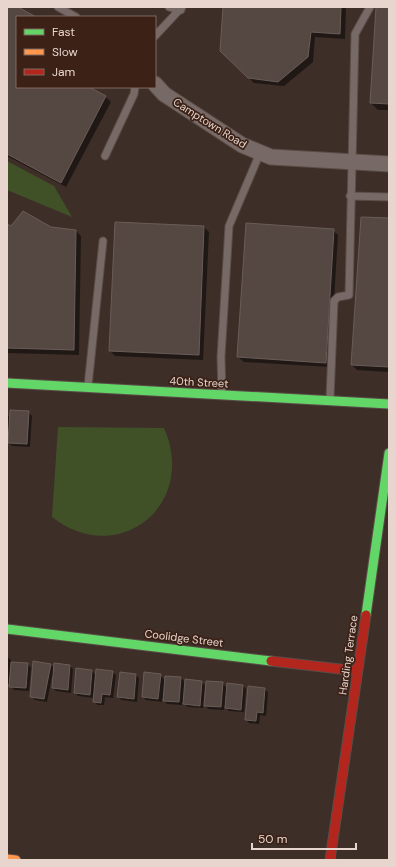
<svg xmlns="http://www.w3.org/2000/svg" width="396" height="867" font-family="'DM Sans',sans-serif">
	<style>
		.green { fill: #405128 }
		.shadow { fill: #0007 }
		.building { fill: #554842; stroke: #6a5d57 }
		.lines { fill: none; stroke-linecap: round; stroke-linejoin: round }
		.lane-casing { stroke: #5a4c47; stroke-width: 9 }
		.street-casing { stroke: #5a4c47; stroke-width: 17 }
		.fast-casing { stroke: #5a4c47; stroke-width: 11 }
		.slow-casing { stroke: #5a4c47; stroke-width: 11 }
		.jam-casing { stroke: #5a4c47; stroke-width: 11 }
		.lane { stroke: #776a66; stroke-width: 7 }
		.street { stroke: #776a66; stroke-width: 15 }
		.fast { stroke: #63d668; stroke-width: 9 }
		.slow { stroke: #ff974d; stroke-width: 9 }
		.jam { stroke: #b3261e; stroke-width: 9 }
		.labels { text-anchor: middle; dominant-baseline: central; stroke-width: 3.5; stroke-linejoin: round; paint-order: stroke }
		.street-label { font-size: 11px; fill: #e7d5ce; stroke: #3b2116 }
	</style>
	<rect width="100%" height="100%" fill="#3d2e28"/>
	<path class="green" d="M7,161L54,186L72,217L7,190Z
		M58,427L164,428C198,505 118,569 52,517Z"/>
	<path class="shadow" d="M7,7H15L34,17H17V87H87L106,97L111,102L66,187L7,156Z
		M224,7H346L345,39L315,37L313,62L284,86L254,83L221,51Z
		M377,7H389V110H378L371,103Z
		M389,219V372L357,370L352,365Z
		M7,225L12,228L76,231L81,236L79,355L7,353Z
		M204,227L209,232L203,360L115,356L110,351Z
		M333,230L338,235L330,367L244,362L238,357Z
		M28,412L32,416L30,447L12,446L7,441V443V414L10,418Z
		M7,657L11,660V663L28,664L31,668L29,691L14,690L10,684H7Z
		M50,664L54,668L70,666L73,669L71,693L56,691L53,688L54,676H52L47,702L35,700L31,696Z
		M92,671L97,676L112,672L116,675L113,698L105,697L104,705H98L94,702L95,698L78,696L75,693Z
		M136,675L139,678L137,702L122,700L118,697Z
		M160,675L165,680L181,678L186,683L201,682L205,685L203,708L188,707L182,702V705L167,704L162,698V702L146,700L143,697Z
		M222,683L227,688L243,686L246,689L244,712L229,711L224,706V710L208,709L205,705Z
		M264,689L268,692L266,716L260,715L259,724L249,723L246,720Z"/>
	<path class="building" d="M7,7H18L36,17H17V87H89L106,96L61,183L7,154Z
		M223,7H341L340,34L311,32L308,57L278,82L248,78L220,51Z
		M376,7H389V104L370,103Z
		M23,211L51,227L76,230L74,350L7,348V224L11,226Z
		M361,217L389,218V367L351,365Z
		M115,222L204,226L199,355L109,351Z
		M246,223L334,229L326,363L237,357Z
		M10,410L29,411L27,444L8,443Z
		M33,661L51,664L44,699L30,697Z
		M11,662L28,663L26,688L9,687Z
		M54,663L70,665L68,690L52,688Z
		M76,668L92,670L90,695L74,693Z
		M96,669L113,671L110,695L102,694L101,703L93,702Z
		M120,672L136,674L134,699L117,697Z
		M144,672L161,674L158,699L142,697Z
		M165,676L181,677L179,702L163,701Z
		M185,679L202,681L200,706L183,704Z
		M206,681L223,682L221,707L204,706Z
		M227,683L243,685L241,710L225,708Z
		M248,686L265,688L263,713L257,712L256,721L245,720Z"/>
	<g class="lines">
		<g class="lane-casing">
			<path id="lane" d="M58,7L76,17
				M169,7L181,10
				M155,36L182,7
				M105,156L134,94L135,87
				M350,196L389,197
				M88,386L103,241
				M222,393L221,357L229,226L260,153
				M330,398L334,301L338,297L349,295L355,34L370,7"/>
		</g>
		<g class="street-casing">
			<path id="street" d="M155,84L164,94L242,145L271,157L389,164"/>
		</g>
		<g class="fast-casing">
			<path id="fast" d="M7,383L389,404
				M366,615L389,453
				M7,629L271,661"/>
		</g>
		<g class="slow-casing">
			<path id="slow" d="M7,859L16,860"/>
		</g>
		<g class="jam-casing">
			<path id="jam" d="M271,661L357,671
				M330,860L366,615"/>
		</g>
		<use href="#lane" class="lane"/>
		<use href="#street" class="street"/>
		<use href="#fast" class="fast"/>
		<use href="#slow" class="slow"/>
		<use href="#jam" class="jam"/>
	</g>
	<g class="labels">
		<g class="street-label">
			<text transform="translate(210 123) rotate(32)">Camptown Road</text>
			<text transform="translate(199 382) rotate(3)">40th Street</text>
			<text transform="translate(184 638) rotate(7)">Coolidge Street</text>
			<text transform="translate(348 655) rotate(-82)">Harding Terrace</text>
		</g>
	</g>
	<rect width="396" height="867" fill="none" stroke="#e7d5ce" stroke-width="16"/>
	<rect x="16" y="16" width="140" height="72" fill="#3b2116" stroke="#806960"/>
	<rect x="24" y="29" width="20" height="6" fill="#63d668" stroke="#806960"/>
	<text x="52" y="36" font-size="12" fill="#e7d5ce">Fast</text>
	<rect x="24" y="49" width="20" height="6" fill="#ff974d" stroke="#806960"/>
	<text x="52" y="56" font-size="12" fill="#e7d5ce">Slow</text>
	<rect x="24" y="69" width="20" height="6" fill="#b3261e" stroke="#806960"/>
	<text x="52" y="76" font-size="12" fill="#e7d5ce">Jam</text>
	<path d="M252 843v6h104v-6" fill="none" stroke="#e7d5ce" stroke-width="2"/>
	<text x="258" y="843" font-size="12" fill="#e7d5ce" stroke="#3b2116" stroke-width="3" paint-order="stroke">50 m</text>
</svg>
